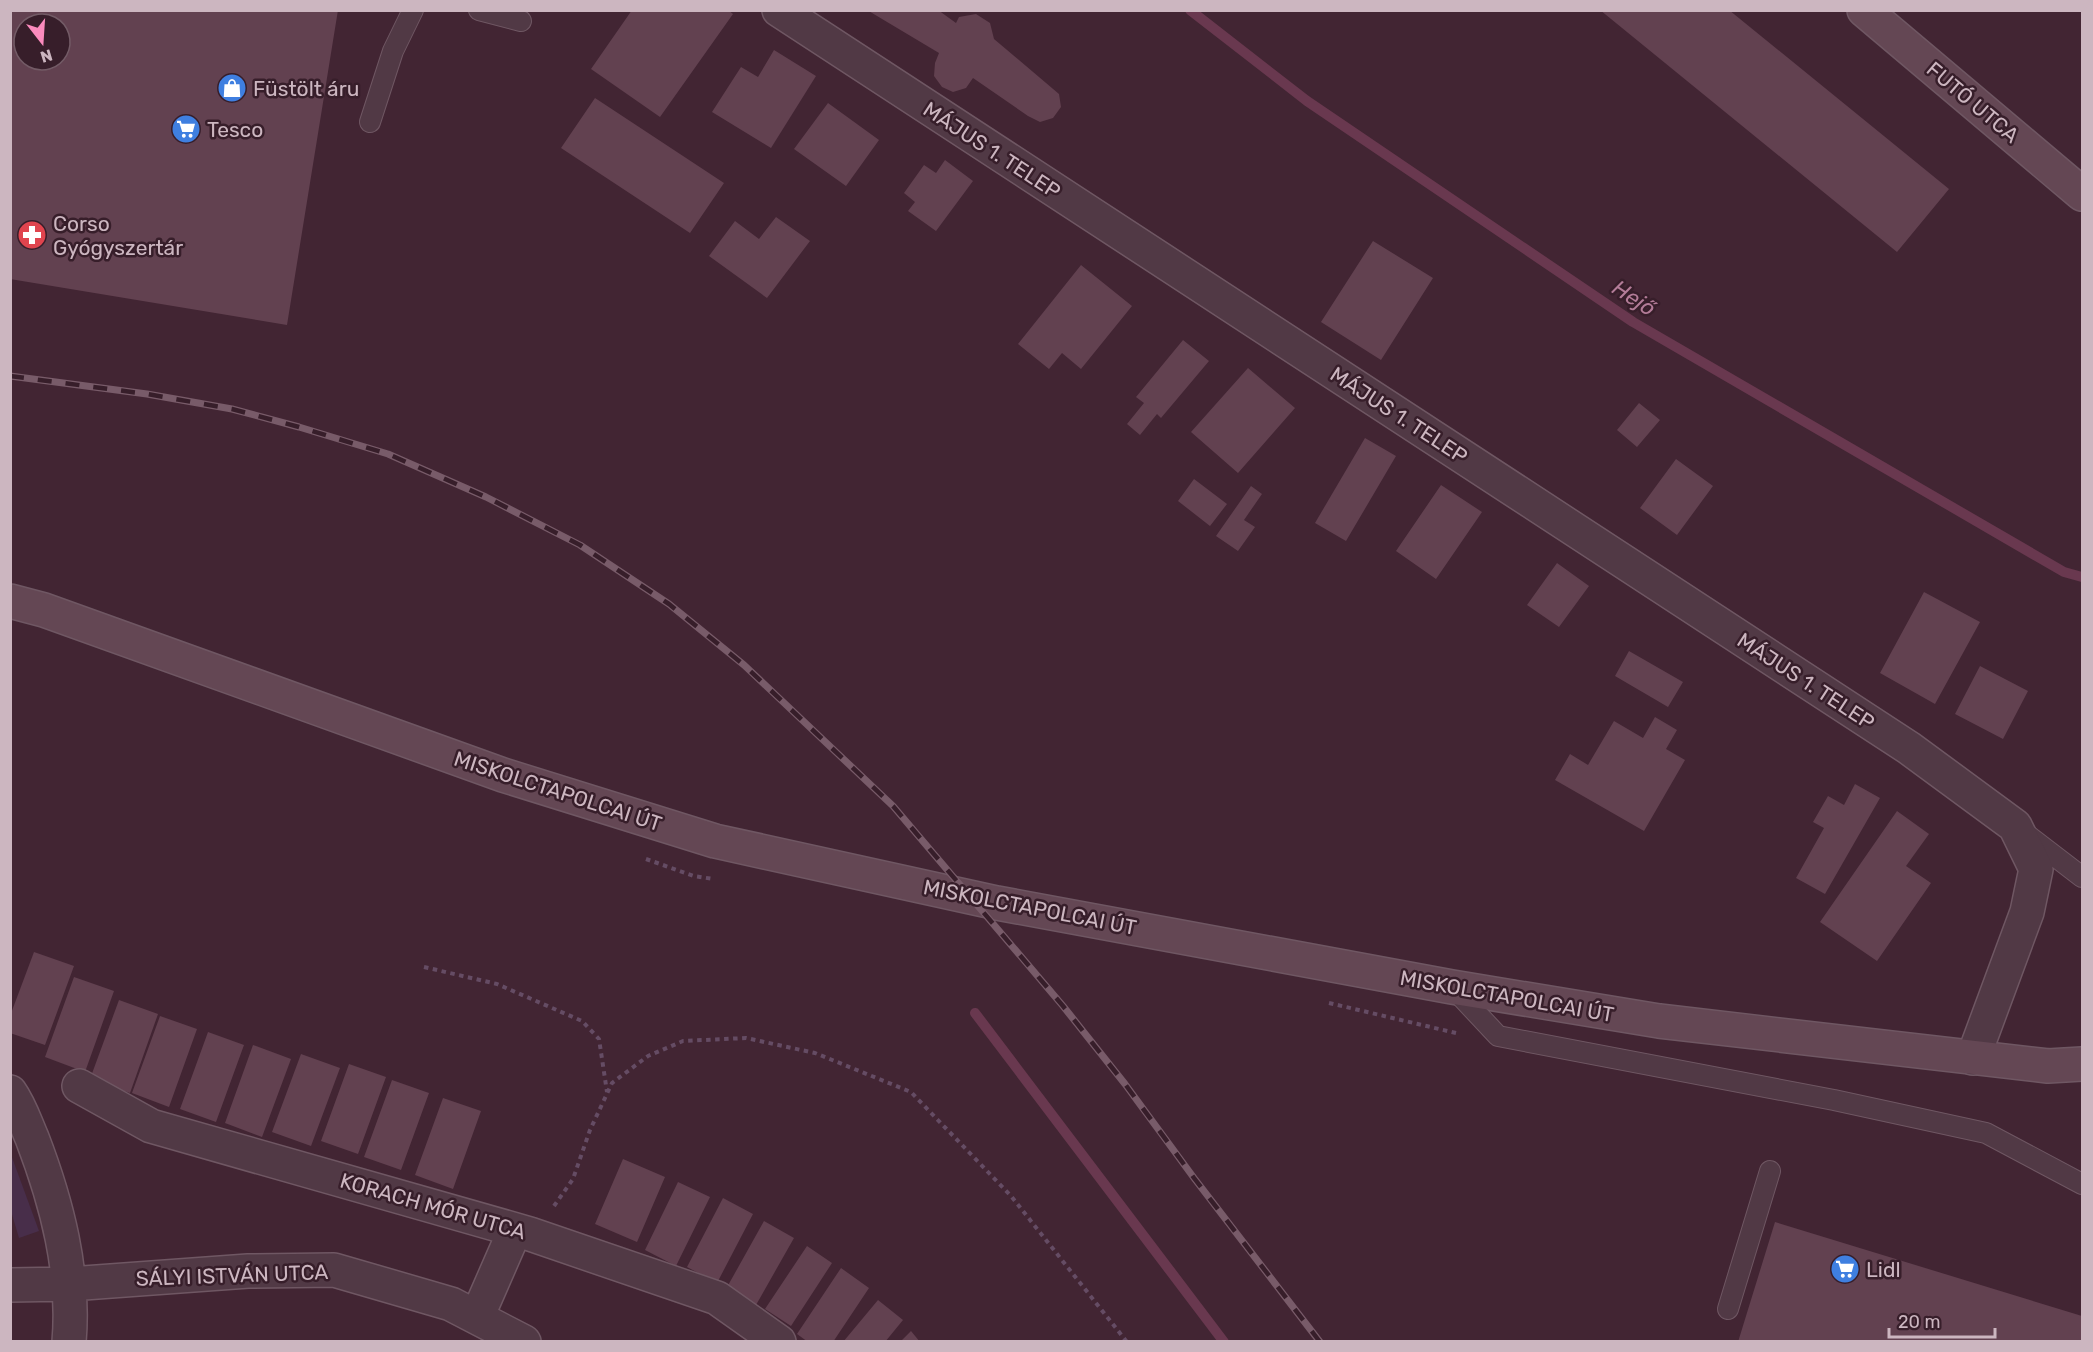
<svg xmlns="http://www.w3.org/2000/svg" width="2093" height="1352" font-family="Rubik,sans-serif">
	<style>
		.green { fill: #482e4a }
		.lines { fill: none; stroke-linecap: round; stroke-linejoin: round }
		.stream { stroke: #69384f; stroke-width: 10 }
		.building { fill: #624150; fill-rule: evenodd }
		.lane-casing { stroke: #6f5763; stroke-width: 22 }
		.street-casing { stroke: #6f5763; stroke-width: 36 }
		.secondary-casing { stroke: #6f5763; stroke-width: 36 }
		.path { stroke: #654c64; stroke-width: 4; stroke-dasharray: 4.5 4.5; stroke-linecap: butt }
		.lane { stroke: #513945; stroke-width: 20 }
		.street { stroke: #513945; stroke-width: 33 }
		.secondary { stroke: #644754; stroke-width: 33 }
		.rail-casing { stroke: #785b69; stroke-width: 7 }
		.rail { stroke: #371e2a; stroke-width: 4.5; stroke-dasharray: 14; stroke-linecap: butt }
		.labels { text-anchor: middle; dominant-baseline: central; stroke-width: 5; stroke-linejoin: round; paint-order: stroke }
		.poi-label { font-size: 21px; fill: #ccb6c0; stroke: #371e2a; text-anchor: start }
		.street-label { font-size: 21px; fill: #ccb6c0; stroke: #371e2a }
		.water-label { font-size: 22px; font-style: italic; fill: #b37c98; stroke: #371e2a }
	</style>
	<rect width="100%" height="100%" fill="#422533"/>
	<path class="green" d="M10,1152L39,1231L19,1238L11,1211Z"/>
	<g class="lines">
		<path class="stream" d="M1190,10L1307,101L1633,322L2064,572L2082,577
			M975,1013L1224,1342"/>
	</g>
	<path class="building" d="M10,10H338L287,325L10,279ZM24,24H60V60H24Z
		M632,10H728L733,14L660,117L591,69Z
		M867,10H938L956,23L959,17L976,14L990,23L994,39L1059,94L1061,107L1053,118L1040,122L1028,116L973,78L966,88L953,92L942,87L934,76L935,63L939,53Z
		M1600,10H1729L1949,189L1897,252Z
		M774,50L816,76L771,148L712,112L741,67L758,77Z
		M595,98L724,183L690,233L561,148Z
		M828,103L879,140L846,186L794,149Z
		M945,160L973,181L936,231L908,211L915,202L904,193L924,165L936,173Z
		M776,217L810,241L767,298L709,256L735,221L759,239Z
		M1373,241L1433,278L1381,360L1321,322Z
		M1081,265L1132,306L1081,369L1062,353L1049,369L1018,344Z
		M1183,340L1209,361L1161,418L1157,414L1140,435L1127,424L1144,403L1136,397Z
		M1248,368L1295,408L1238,473L1191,432Z
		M1639,403L1660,420L1637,447L1617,430Z
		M1365,438L1396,456L1346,541L1315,523Z
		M1676,459L1713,486L1677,535L1640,508Z
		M1194,479L1227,504L1210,526L1178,501Z
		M1441,485L1482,512L1436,579L1396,551Z
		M1251,486L1262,494L1244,520L1255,527L1238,551L1216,536Z
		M1557,563L1589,586L1559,627L1527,605Z
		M1924,592L1980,622L1935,704L1880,673Z
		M1629,651L1683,682L1668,707L1615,676Z
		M1980,666L2028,691L2003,739L1955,714Z
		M1655,717L1677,730L1666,749L1685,760L1644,831L1555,780L1570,754L1588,765L1614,721L1643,738Z
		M1855,784L1880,798L1825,894L1796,878L1824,828L1813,822L1828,796L1844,805Z
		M1897,811L1929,834L1906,866L1931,883L1877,961L1820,922Z
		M34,952L74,966L45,1045L10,1033V1016Z
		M74,977L114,991L85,1072L45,1057Z
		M119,1000L158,1014L130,1093L90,1079Z
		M160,1016L197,1029L169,1107L132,1093Z
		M208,1032L244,1045L216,1122L180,1109Z
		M253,1045L291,1059L262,1137L225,1123Z
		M301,1054L340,1068L311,1146L272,1132Z
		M349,1064L386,1077L358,1154L321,1141Z
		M392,1080L429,1093L401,1170L364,1157Z
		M443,1098L481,1111L453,1189L415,1175Z
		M623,1159L665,1177L637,1242L595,1224Z
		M678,1182L710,1197L676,1266L645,1250Z
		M723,1198L753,1214L717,1283L687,1267Z
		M764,1221L794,1238L756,1305L726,1289Z
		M1775,1222L2082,1316V1342H1738Z
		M807,1246L832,1263L791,1326L765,1309Z
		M841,1268L869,1288L833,1342H808L797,1334Z
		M878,1300L903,1320L885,1342H843Z
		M911,1331L920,1342H900Z"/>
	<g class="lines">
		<g class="lane-casing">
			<path id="lane" d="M479,10L521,21
				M370,122L393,51L413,10
				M2022,831L2082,877
				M1454,989L1498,1036L1834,1100L1986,1133L2082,1184
				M1728,1309L1770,1171"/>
		</g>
		<g class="street-casing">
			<path id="street" d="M779,10L1909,748L2015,826L2036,869L2027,912L1973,1058
				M79,1086L151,1126L530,1234L717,1298L779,1342
				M10,1092C20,1106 25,1122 32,1138C57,1203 75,1272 69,1342
				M10,1285L70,1284L248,1271L334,1270L451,1304L524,1342
				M477,1317L515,1230"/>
		</g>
		<g class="secondary-casing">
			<path id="secondary" d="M1864,10L2082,194
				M10,601L44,610L503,775L715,841L997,903L1452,987L1659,1021L2048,1066L2082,1064"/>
		</g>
		<path class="path" d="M646,859L694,876L713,879
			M424,967L497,984L582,1021L599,1039L607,1092
			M1329,1003L1456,1033
			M554,1206L573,1179L590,1130L612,1083L648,1056L683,1041L746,1038L815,1053L911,1092L1011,1196L1127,1342"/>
		<use href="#lane" class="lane"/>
		<use href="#street" class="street"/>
		<use href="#secondary" class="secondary"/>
		<g class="rail-casing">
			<path id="rail" d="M10,376L147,394L232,409L299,427L388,454L486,497L580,545L669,604L744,665L893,806L1063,1006L1125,1084L1194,1178L1320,1342"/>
		</g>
		<use href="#rail" class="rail"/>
	</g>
	<defs>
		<g id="shop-disc" transform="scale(1.5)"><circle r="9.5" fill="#3f7fe0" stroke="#371e2a"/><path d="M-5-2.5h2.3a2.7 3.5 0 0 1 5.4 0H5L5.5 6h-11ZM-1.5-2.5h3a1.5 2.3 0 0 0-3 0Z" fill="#fff"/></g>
		<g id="supermarket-disc" transform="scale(1.5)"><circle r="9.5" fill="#3f7fe0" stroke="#371e2a"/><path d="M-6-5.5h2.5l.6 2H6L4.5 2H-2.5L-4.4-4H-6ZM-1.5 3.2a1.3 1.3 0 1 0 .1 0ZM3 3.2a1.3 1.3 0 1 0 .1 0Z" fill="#fff"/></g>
		<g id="pharmacy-disc" transform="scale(1.5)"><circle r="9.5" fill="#e0444e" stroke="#371e2a"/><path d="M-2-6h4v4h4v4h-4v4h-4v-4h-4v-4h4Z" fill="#fff"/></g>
	</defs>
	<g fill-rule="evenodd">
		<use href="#shop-disc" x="232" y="88"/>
		<use href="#supermarket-disc" x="186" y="129"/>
		<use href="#pharmacy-disc" x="32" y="235"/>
		<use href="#supermarket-disc" x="1845" y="1269"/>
	</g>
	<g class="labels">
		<g class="poi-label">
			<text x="253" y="88">Füstölt áru</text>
			<text x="207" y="129">Tesco</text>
			<text x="53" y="223">Corso<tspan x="53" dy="24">Gyógyszertár</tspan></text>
			<text x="1866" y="1269">Lidl</text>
		</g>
		<g class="street-label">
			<text transform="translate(1973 102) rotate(40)">FUTÓ UTCA</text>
			<text transform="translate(992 150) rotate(33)">MÁJUS 1. TELEP</text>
			<text transform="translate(1399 415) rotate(33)">MÁJUS 1. TELEP</text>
			<text transform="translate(1806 681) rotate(33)">MÁJUS 1. TELEP</text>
			<text transform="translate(558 791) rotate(18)">MISKOLCTAPOLCAI ÚT</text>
			<text transform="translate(1030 907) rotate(11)">MISKOLCTAPOLCAI ÚT</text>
			<text transform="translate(1507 996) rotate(10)">MISKOLCTAPOLCAI ÚT</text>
			<text transform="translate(433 1206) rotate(16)">KORACH MÓR UTCA</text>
			<text transform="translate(232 1275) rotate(-2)">SÁLYI ISTVÁN UTCA</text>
		</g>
		<g class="water-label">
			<text transform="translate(1634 298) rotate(33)">Hejő</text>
		</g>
	</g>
	<rect width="2093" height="1352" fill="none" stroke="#ccb6c0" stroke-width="24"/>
	<g transform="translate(42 42) rotate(163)"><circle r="28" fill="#371e2a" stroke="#735b66" stroke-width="1.5"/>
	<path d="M0-4.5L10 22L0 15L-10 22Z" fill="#fb8bbd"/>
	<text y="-9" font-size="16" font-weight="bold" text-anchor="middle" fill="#ccb6c0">N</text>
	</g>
	<path d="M1889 1328v9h106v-9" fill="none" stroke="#ccb6c0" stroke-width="3"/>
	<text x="1898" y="1328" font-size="18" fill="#ccb6c0" stroke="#371e2a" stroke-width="4.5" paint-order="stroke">20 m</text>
</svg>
